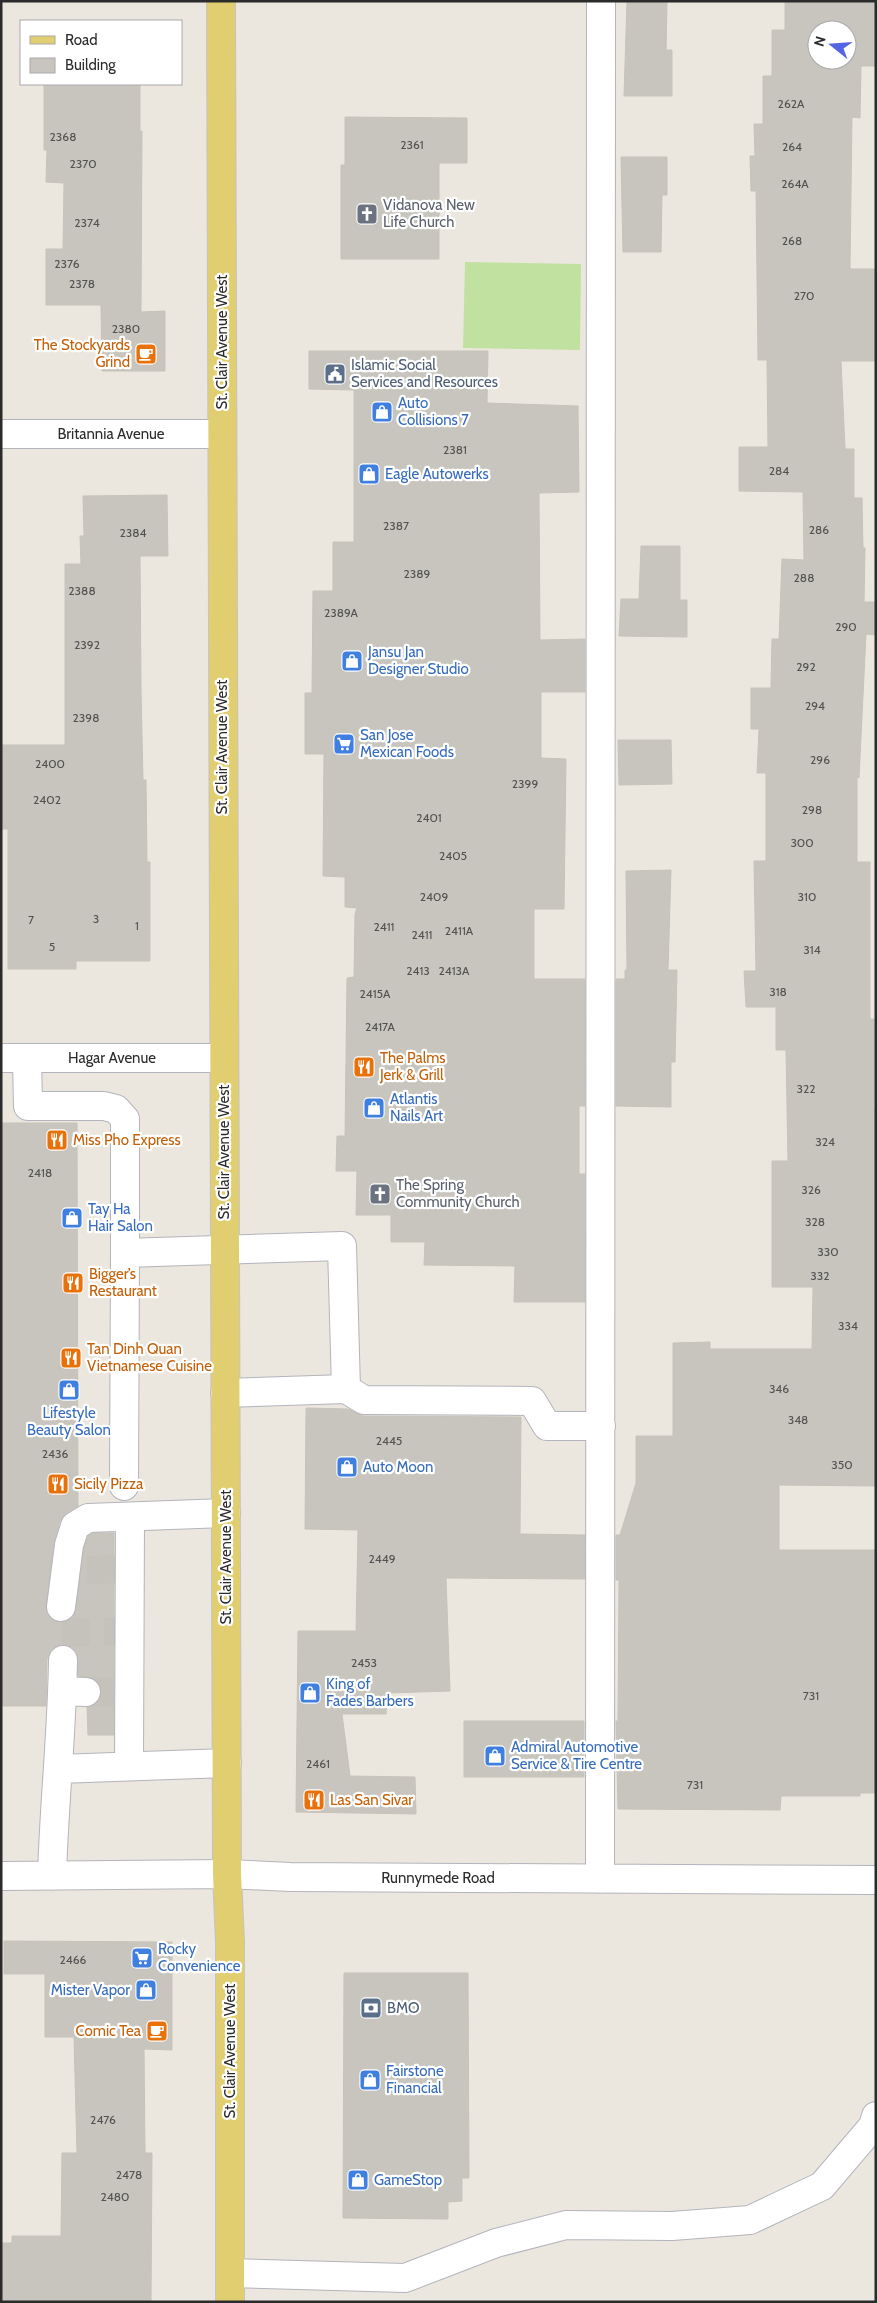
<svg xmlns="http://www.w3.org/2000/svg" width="877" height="2303" font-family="Cabin,sans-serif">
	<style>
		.pitch { fill: #c1e1a0 }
		.building { fill: #c7c5be; stroke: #c7c3b9; fill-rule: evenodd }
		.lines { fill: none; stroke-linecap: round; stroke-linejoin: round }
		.minor-tunnel { stroke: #c5c1bb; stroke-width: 28; stroke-dasharray: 28 14; stroke-linecap: butt }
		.minor-casing { stroke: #b3b4bd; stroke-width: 30 }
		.major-casing { stroke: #c4c4c4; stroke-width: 30 }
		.minor { stroke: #fff; stroke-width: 28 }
		.major { stroke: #e0ce70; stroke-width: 28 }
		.labels { text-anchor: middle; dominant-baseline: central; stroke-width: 4.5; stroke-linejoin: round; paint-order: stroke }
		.number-label { font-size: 12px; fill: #525250 }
		.worship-label { font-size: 15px; fill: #5b616d; stroke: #fff; text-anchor: start }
		.street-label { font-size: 15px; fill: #2b2b2b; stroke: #fff }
		.food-label { font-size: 15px; fill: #c56008; stroke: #fff; text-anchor: start }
		.service-label { font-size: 15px; fill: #4e5e75; stroke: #fff; text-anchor: start }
		.shop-label { font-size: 15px; fill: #366cbe; stroke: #fff; text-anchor: start }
	</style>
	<rect width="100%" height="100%" fill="#ebe7df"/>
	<path class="pitch" d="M465,262L581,264L580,350L463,348Z"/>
	<path class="building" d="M627,1H667L666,50H672V96H624Z
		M785,1H875L876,66H861L860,118L852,117L850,269H876V361H841L845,449H854V498H862L863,548H865L864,602H876V635L866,634L859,778L857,777V862H870V1019H874V1110H876V1486L779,1485V1550H876V1793H860V1796H781L780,1810L618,1809L616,1721H618L619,1580H616V1535H620L636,1483V1436H673V1343L710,1342V1349H812L813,1287H772V1161H788L786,1050H776V1007H746L744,971H756L754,861H766V773H757L759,729H751V688H771L772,639H779L782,559L804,560L803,492L739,491V447H768L767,360H758L756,191H751L750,156H755L754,124H763V76H772V30H785ZM817,30H847V60H817Z
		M44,84H140V131H142L141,312L165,311V371H102L101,305H46V249H63L64,183L46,182L47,150H44Z
		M345,117L467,118V163H439V259H341V165H345Z
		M621,157H667V195H662L661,252H623Z
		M309,351H488L487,403L578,406L579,492L539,493L540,640L585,639V692H541V758L566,759L564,909H534V979H585V1106H579V1174H585V1302H514L515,1266L424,1265L425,1242H391V1215H356L357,1171H336L337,1136H345L347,978L354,977L355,914L357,908L345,907V877L323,876L324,754H305V693H312L313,591H333V542H354V390L309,389Z
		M167,495L168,556H140L141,690L143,780H146L147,862H150V961H76V969H8V829H1V745H65V564H81L80,536H84L83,496Z
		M641,546H680V600H687V637L619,636L621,599H639Z
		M618,740H671L672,784L619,785Z
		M671,870L668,970H677L675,1062H671V1107L616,1106V979H625V970H627L626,871Z
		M1,1123H77L78,1506L67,1513L60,1521L54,1543L46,1605L47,1613L51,1619L59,1622H67L73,1617L76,1609L84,1548L88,1536L93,1533H114V1735H88L87,1707L94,1706L99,1700L102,1693L100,1685L94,1679L78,1676L77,1653L72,1647L64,1644L55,1647L50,1651L47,1659L46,1706H1Z
		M306,1408L348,1409L364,1416L521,1417L520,1534L585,1535V1579L446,1578L450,1691L387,1693L386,1714H342L350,1776L415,1777L416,1814L296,1812L298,1631H356L358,1530L305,1529Z
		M464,1721H584V1777H464Z
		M4,1941L172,1942V2050L144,2049L145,2153H152L151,2302L1,2301V2243H12V2236H61L62,2153H77L74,2037H45V1974H4Z
		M344,1973H468L469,2178H462V2201L448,2202V2219L343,2218Z"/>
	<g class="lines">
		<path class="minor-tunnel" d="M87,1570L123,1569
			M62,1633L122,1631
			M86,1692H121"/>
		<g class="minor-casing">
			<path id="minor" d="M1,434H222
				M1,1058H223
				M27,1058L28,1106H104L116,1109L125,1119V1253L342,1246L346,1389L225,1393
				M346,1389L364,1400L532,1401L547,1426H601
				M124,1486L125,1253
				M61,1607L69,1545L75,1526L88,1518L226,1513
				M63,1691L86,1692
				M129,1766L130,1517
				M58,1769L227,1763
				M1,1876L227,1874L290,1877L876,1880
				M52,1876C54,1804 62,1732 63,1660
				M600,1879L601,1
				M230,2273L405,2278L496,2243L566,2225L672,2226L750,2220L822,2186L873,2126L876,2116"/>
		</g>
		<g class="major-casing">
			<path id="major" d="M221,1L227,1874L230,1943V2302"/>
		</g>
		<use href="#minor" class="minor"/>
		<use href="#major" class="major"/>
	</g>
	<defs>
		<g id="church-square" transform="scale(1.125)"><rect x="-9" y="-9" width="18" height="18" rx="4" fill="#6b7280" stroke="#fff"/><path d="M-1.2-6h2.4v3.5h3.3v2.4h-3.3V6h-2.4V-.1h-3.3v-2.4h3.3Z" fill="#fff"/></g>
		<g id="cafe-square" transform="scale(1.125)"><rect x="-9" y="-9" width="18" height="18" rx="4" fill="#e8710a" stroke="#fff"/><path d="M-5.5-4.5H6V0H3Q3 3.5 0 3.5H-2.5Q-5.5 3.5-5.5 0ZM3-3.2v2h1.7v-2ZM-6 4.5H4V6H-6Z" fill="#fff"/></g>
		<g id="civic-square" transform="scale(1.125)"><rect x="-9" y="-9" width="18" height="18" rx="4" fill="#5c6f8a" stroke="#fff"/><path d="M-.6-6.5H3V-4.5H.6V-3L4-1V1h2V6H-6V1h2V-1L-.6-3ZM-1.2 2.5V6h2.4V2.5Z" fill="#fff"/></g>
		<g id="shop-square" transform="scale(1.125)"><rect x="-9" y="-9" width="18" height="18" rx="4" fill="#3f7fe0" stroke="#fff"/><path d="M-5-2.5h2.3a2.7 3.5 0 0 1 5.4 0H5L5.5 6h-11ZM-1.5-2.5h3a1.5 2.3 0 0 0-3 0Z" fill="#fff"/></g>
		<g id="supermarket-square" transform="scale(1.125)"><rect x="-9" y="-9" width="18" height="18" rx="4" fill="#3f7fe0" stroke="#fff"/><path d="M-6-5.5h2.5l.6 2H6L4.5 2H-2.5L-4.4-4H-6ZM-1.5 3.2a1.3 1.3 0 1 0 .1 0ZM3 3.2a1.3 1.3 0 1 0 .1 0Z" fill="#fff"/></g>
		<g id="restaurant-square" transform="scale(1.125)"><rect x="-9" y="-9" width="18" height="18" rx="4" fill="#e8710a" stroke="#fff"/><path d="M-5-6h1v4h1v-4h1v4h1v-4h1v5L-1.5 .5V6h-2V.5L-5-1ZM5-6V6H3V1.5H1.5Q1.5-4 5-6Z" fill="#fff"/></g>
		<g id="bank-square" transform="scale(1.125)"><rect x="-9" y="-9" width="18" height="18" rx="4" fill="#5c6f8a" stroke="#fff"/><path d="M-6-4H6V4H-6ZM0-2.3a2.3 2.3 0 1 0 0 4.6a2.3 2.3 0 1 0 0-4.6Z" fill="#fff"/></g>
	</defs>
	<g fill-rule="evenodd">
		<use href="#church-square" x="367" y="214"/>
		<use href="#cafe-square" x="146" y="354"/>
		<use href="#civic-square" x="335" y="374"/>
		<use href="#shop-square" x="382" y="412"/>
		<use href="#shop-square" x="369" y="474"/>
		<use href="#shop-square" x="352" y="661"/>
		<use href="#supermarket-square" x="344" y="744"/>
		<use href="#restaurant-square" x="364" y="1067"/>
		<use href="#shop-square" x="374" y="1108"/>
		<use href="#restaurant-square" x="57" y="1140"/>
		<use href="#church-square" x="380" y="1194"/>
		<use href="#shop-square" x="72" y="1218"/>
		<use href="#restaurant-square" x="73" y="1283"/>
		<use href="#restaurant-square" x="71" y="1358"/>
		<use href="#shop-square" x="69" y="1390"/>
		<use href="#shop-square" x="347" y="1467"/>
		<use href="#restaurant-square" x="58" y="1484"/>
		<use href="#shop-square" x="310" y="1693"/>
		<use href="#shop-square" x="495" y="1756"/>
		<use href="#restaurant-square" x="314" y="1800"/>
		<use href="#supermarket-square" x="142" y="1958"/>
		<use href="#shop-square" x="146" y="1990"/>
		<use href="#bank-square" x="371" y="2008"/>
		<use href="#cafe-square" x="157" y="2031"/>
		<use href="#shop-square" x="370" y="2080"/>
		<use href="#shop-square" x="358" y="2180"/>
	</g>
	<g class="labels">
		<g class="number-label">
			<text x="791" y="103">262A</text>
			<text x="63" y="136">2368</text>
			<text x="412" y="144">2361</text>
			<text x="792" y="146">264</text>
			<text x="83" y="163">2370</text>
			<text x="795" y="183">264A</text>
			<text x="87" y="222">2374</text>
			<text x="792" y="240">268</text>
			<text x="67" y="263">2376</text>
			<text x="82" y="283">2378</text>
			<text x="804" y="295">270</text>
			<text x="126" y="328">2380</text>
			<text x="455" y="449">2381</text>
			<text x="779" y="470">284</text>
			<text x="396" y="525">2387</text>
			<text x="819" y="529">286</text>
			<text x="133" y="532">2384</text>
			<text x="417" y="573">2389</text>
			<text x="804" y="577">288</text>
			<text x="82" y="590">2388</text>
			<text x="341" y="612">2389A</text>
			<text x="846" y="626">290</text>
			<text x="87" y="644">2392</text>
			<text x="806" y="666">292</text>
			<text x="815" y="705">294</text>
			<text x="86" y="717">2398</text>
			<text x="820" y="759">296</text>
			<text x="50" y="763">2400</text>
			<text x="525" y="783">2399</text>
			<text x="47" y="799">2402</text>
			<text x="812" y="809">298</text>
			<text x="429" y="817">2401</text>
			<text x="802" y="842">300</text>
			<text x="453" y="855">2405</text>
			<text x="434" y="896">2409</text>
			<text x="807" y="896">310</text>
			<text x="96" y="918">3</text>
			<text x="31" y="919">7</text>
			<text x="137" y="925">1</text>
			<text x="384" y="926">2411</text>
			<text x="459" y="930">2411A</text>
			<text x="422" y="934">2411</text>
			<text x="52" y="946">5</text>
			<text x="812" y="949">314</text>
			<text x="418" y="970">2413</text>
			<text x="454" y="970">2413A</text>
			<text x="778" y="991">318</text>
			<text x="375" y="993">2415A</text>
			<text x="380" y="1026">2417A</text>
			<text x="806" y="1088">322</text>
			<text x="825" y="1141">324</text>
			<text x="40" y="1172">2418</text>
			<text x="811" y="1189">326</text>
			<text x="815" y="1221">328</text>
			<text x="828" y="1251">330</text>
			<text x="820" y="1275">332</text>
			<text x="848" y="1325">334</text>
			<text x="779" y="1388">346</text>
			<text x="798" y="1419">348</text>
			<text x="389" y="1440">2445</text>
			<text x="55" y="1453">2436</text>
			<text x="842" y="1464">350</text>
			<text x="382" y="1558">2449</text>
			<text x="364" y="1662">2453</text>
			<text x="811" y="1695">731</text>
			<text x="318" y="1763">2461</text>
			<text x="695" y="1784">731</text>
			<text x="73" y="1959">2466</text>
			<text x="103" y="2119">2476</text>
			<text x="129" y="2174">2478</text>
			<text x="115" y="2196">2480</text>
		</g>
		<g class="worship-label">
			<text x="383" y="205">Vidanova New<tspan x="383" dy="17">Life Church</tspan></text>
			<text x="396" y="1185">The Spring<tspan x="396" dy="17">Community Church</tspan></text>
		</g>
		<g class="street-label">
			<text transform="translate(222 342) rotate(-90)">St. Clair Avenue West</text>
			<text x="111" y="434">Britannia Avenue</text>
			<text transform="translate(222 747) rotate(-90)">St. Clair Avenue West</text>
			<text x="112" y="1058">Hagar Avenue</text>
			<text transform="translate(224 1152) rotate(-90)">St. Clair Avenue West</text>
			<text transform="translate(226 1557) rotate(-90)">St. Clair Avenue West</text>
			<text x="438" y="1878">Runnymede Road</text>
			<text transform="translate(230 2051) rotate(-90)">St. Clair Avenue West</text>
		</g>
		<g class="food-label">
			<text x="130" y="345" text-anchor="end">The Stockyards<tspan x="130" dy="17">Grind</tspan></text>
			<text x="380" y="1058">The Palms<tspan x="380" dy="17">Jerk &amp; Grill</tspan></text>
			<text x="73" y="1140">Miss Pho Express</text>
			<text x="89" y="1274">Bigger’s<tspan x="89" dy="17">Restaurant</tspan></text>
			<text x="87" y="1349">Tan Dinh Quan<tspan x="87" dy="17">Vietnamese Cuisine</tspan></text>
			<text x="74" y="1484">Sicily Pizza</text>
			<text x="330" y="1800">Las San Sivar</text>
			<text x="141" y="2031" text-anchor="end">Comic Tea</text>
		</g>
		<g class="service-label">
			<text x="351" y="365">Islamic Social<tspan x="351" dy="17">Services and Resources</tspan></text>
			<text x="387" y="2008">BMO</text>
		</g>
		<g class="shop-label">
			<text x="398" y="403">Auto<tspan x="398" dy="17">Collisions 7</tspan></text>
			<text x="385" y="474">Eagle Autowerks</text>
			<text x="368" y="652">Jansu Jan<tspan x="368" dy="17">Designer Studio</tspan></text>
			<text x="360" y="735">San Jose<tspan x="360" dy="17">Mexican Foods</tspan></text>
			<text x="390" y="1099">Atlantis<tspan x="390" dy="17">Nails Art</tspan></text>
			<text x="88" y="1209">Tay Ha<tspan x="88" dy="17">Hair Salon</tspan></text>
			<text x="69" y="1413" text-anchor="middle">Lifestyle<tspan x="69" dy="17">Beauty Salon</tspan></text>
			<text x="363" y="1467">Auto Moon</text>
			<text x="326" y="1684">King of<tspan x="326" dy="17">Fades Barbers</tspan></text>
			<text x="511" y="1747">Admiral Automotive<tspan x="511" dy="17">Service &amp; Tire Centre</tspan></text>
			<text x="158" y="1949">Rocky<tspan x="158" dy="17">Convenience</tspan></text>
			<text x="130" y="1990" text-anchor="end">Mister Vapor</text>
			<text x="386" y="2071">Fairstone<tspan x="386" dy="17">Financial</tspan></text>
			<text x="374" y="2180">GameStop</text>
		</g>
	</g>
	<rect width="877" height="2303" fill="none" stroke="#2b2b2b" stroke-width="5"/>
	<rect x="20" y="20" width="162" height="65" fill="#ffffff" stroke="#aaaaaa"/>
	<rect x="30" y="36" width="25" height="8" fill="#e0ce70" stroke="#aaaaaa"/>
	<text x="65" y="45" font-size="15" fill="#2b2b2b">Road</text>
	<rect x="30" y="58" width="25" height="15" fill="#c7c5be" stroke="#aaaaaa"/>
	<text x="65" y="70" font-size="15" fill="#2b2b2b">Building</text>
	<g transform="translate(832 45) rotate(287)"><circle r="24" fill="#ffffff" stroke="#aaaaaa"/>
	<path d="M0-4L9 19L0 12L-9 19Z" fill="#5465e4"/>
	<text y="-8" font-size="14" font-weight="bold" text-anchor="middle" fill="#2b2b2b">N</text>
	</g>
</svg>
